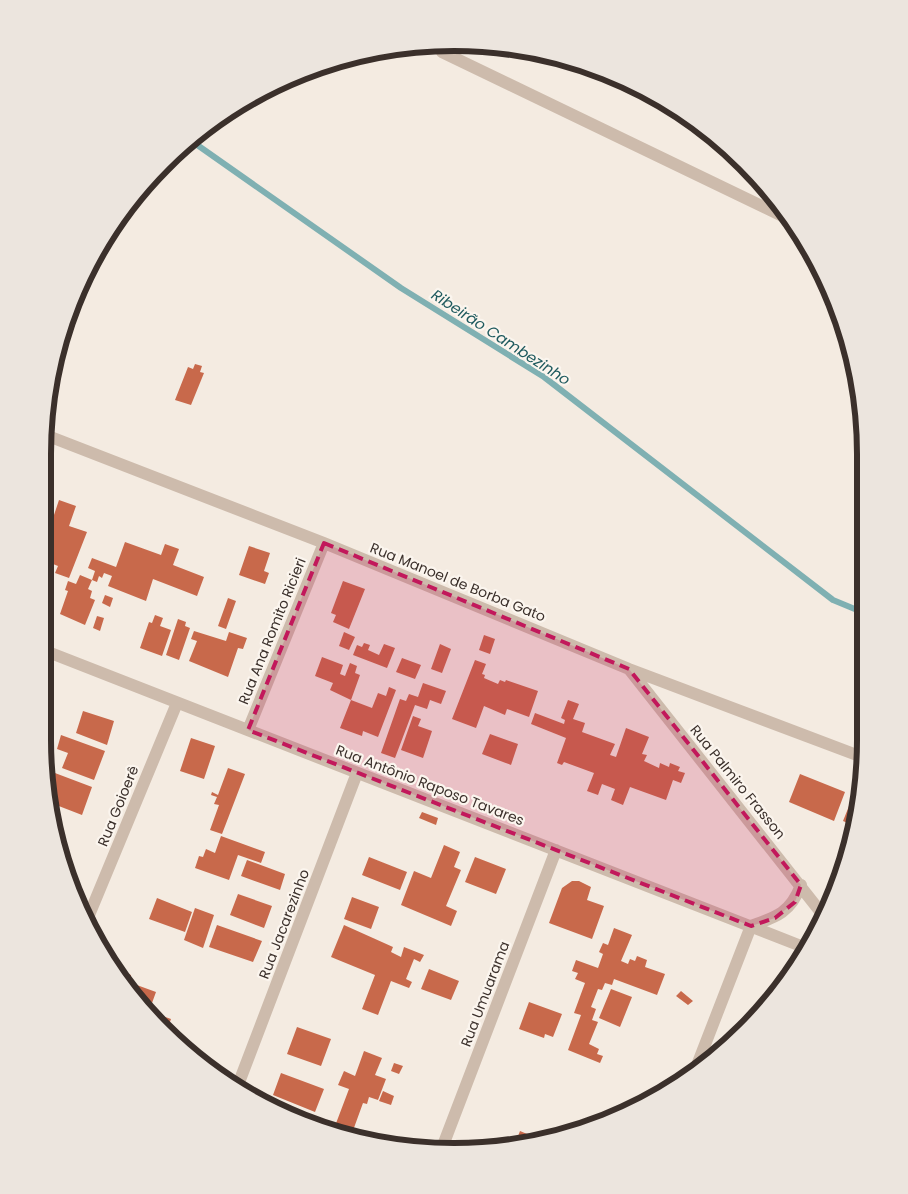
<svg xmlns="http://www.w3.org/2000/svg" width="908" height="1194" font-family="Poppins,sans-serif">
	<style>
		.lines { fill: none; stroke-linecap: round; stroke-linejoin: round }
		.stream { stroke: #7fb0b2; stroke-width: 6 }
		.building { fill: #c8694b }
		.minor { stroke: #cdbbac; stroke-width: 12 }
		.marked { fill: #c2185b; fill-opacity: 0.2; stroke: #c2185b; stroke-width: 4; stroke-dasharray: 10 6; stroke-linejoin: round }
		.labels { text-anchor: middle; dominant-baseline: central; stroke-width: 4.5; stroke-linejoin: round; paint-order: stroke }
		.street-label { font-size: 14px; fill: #3b302b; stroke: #fbf5ee }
		.water-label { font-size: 15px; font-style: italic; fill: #1f5a5e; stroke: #fbf5ee }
		.rim { fill: none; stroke: #3b302b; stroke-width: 6 }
	</style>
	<rect width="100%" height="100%" fill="#f4ebe1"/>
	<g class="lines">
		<path class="stream" d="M193,142L401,288L544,377L833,600L862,612"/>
	</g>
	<path class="building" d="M195,364L202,366L200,372L204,373L191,405L175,400L188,367L193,369Z
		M59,500L76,506L69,526L87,532L69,578L55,573L58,566L43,560V520L51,524Z
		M125,542L161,555L165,544L179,549L173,565L204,577L197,596L153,579L146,601L108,586L112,576L104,573L102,578L99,576L97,582L92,580L95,571L88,568L92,558L116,567Z
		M249,546L270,553L264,571L269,573L265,584L239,575Z
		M80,575L92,580L88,589L92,591L90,598L95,600L85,625L60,614L68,591L65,590L68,581L76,584Z
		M343,581L365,589L349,629L333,622L336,615L331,613Z
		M105,595L113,598L110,607L102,603Z
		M228,598L236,601L226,629L218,626Z
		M155,615L163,618L160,626L171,630L162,656L140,648L149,622L152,623Z
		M97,616L104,618L100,631L93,628Z
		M178,619L186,622L185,626L190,628L179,660L166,655Z
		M194,631L226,641L229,632L247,638L243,649L238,648L228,677L189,661L197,641L191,639Z
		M344,632L355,637L349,650L339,646Z
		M484,635L495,639L490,654L479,650Z
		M364,643L370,645L368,650L379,655L384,644L395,648L387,668L353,655L357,645L362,647Z
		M440,644L451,649L442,673L431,669Z
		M322,657L343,665L340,674L345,676L350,663L357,666L355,673L360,675L351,700L330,690L333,683L315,676Z
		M402,658L421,665L415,679L396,672Z
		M475,660L486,664L482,674L485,675L484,678L498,684L500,680L505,682L506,680L538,691L529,717L507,709L505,715L484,706L476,728L452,719Z
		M423,683L446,691L441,704L430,700L427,709L415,705L395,758L381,753L400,699L406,701L409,694L418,697Z
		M43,685L50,688L43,708Z
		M389,687L396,690L378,737L363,731L362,736L340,728L351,700L372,708L378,693L386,696Z
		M568,700L579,704L573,719L585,723L582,732L615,744L610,755L616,757L626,728L649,737L642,754L647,755L644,761L659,768L660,763L669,767L670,763L680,767L678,771L685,773L681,783L673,780L666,800L630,787L623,805L611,800L615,789L602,784L598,795L587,791L594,773L564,762L562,765L557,763L566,738L531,724L535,713L564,724L565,720L561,718Z
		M83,711L114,721L107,745L76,733Z
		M413,716L421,719L418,726L432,731L423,758L401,750Z
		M490,734L518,744L511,765L482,754Z
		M61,735L105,751L94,780L62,768L68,753L57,749Z
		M191,738L215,746L204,779L180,771Z
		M228,768L245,774L222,834L210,830L219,805L214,804L217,797L211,795L212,792L218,795Z
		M47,770L92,787L82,815L51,803Z
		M800,774L845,792L834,821L789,802Z
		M849,806L858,810L852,825L843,821Z
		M422,812L438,818L436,825L419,818Z
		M221,836L265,852L261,863L238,855L229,880L195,868L199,856L203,857L206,849L215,853Z
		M444,845L460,852L454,867L461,870L446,906L457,911L451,926L401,905L414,871L431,878Z
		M369,857L407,872L400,890L362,875Z
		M475,857L506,869L496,894L465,882Z
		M247,860L285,874L280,890L241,876Z
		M572,881H579L591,887L587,900L604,906L592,939L549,923L562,888Z
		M238,894L272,906L264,928L230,915Z
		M352,897L379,907L371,929L344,919Z
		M157,898L192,912L185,932L149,919Z
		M195,908L214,915L203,948L184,940Z
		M217,925L262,941L253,962L209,947Z
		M344,925L393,947L391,952L401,957L404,947L424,955L420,962L414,959L406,979L412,982L409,988L391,981L378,1015L362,1009L375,975L331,957Z
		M614,928L632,935L621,961L628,964L630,959L635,961L637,956L647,960L645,967L665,974L657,995L614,979L612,985L605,983L602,990L598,989L591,1007L596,1009L592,1020L598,1022L589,1044L599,1049L597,1054L603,1056L600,1063L568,1050L581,1015L574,1013L585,983L575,979L578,973L572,971L576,960L598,968L603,954L599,952L603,943L608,945Z
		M116,969L131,975L128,985Z
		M429,969L459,981L451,1000L421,989Z
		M134,984L156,992L152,1003L137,997L132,990Z
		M611,989L632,997L620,1027L599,1018Z
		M681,991L693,1001L688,1005L676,996Z
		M529,1002L562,1014L553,1037L545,1034L544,1038L519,1029Z
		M154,1013L171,1019L166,1033L152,1017Z
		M297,1027L331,1039L321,1066L287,1054Z
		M364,1051L382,1058L375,1075L386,1079L378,1100L369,1097L367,1104L363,1103L351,1136L313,1123L315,1118L335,1126L349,1089L338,1085L344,1071L355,1076Z
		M394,1063L403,1066L399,1074L391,1071Z
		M281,1073L324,1089L315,1112L273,1095Z
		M383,1091L394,1096L391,1105L379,1101Z
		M520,1131L539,1139L515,1144Z
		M475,1143L490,1149L472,1150Z"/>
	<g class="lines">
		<path class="minor" d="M442,52L793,221
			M43,434L324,543L629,669L862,757
			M43,650L806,948
			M629,669L823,915
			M248,730L324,543
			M87,920L177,703
			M694,1073L751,926C777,917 791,912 801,885
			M238,1085L357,773
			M442,1148L556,850"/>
	</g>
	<path class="marked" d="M324,543L629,669L801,885L795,902L775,918L751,926L248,730Z"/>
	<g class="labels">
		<g class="street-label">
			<text transform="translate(458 582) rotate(22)">Rua Manoel de Borba Gato</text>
			<text transform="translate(272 631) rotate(-68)">Rua Ana Romito Ricieri</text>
			<text transform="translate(738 782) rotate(51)">Rua Palmiro Frasson</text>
			<text transform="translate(430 785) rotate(21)">Rua Antônio Raposo Tavares</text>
			<text transform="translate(118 806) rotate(-68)">Rua Goioerê</text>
			<text transform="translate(284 924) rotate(-69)">Rua Jacarezinho</text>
			<text transform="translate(485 994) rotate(-69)">Rua Umuarama</text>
		</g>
		<g class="water-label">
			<text transform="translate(501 337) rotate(33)">Ribeirão Cambezinho</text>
		</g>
	</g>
	<path d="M0 0H908V1194H0ZM454 51H454A403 403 0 0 1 857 454V740A403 403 0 0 1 454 1143H454A403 403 0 0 1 51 740V454A403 403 0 0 1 454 51Z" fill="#ece5de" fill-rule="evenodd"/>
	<path class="rim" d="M454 51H454A403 403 0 0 1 857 454V740A403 403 0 0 1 454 1143H454A403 403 0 0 1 51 740V454A403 403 0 0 1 454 51Z"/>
</svg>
